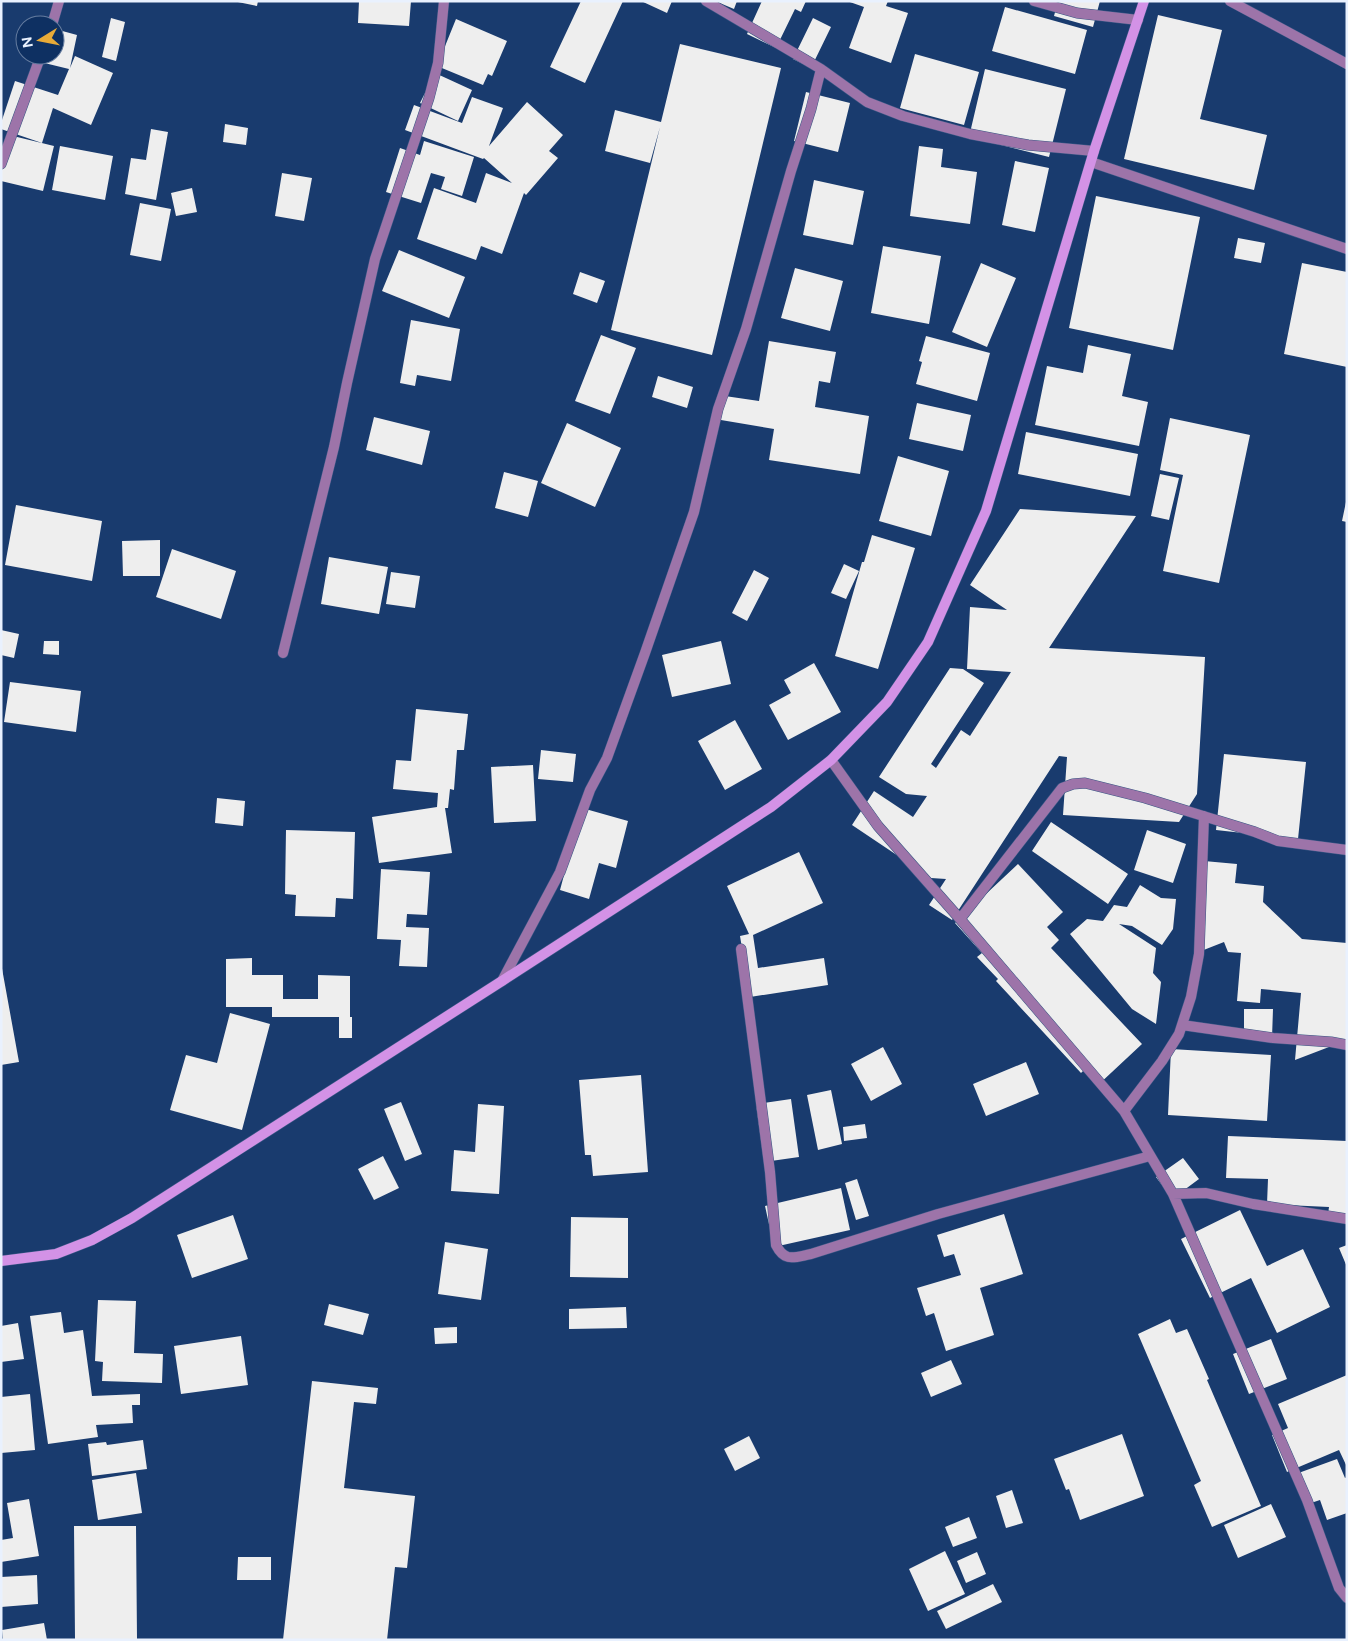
<svg xmlns="http://www.w3.org/2000/svg" width="1348" height="1641" font-family="Figtree,sans-serif">
	<style>
		.building { fill: #eee }
		.lines { fill: none; stroke-linecap: round; stroke-linejoin: round }
		.minor-casing { stroke: #3a5885; stroke-width: 11 }
		.secondary-casing { stroke: #3a5885; stroke-width: 11 }
		.minor { stroke: #9d74a9; stroke-width: 10 }
		.secondary { stroke: #d392e6; stroke-width: 10 }
	</style>
	<rect width="100%" height="100%" fill="#193b6e"/>
	<path class="building" d="M233,1H258L257,6Z
		M359,1H411L409,26L358,23Z
		M581,1H623L585,83L550,67Z
		M641,1H672L667,13Z
		M715,1H737L734,9Z
		M762,1H806L801,12L795,9L776,48L747,34Z
		M847,1H888L886,6L908,13L891,63L849,48L864,7Z
		M1058,1H1100L1093,27L1054,16Z
		M1005,7L1087,30L1075,74L992,51Z
		M1158,15L1222,30L1200,119L1267,135L1254,190L1124,159Z
		M111,18L125,22L116,61L102,57Z
		M813,18L831,27L811,68L793,59Z
		M456,19L507,41L492,76L488,74L483,85L437,66Z
		M55,29L77,35L70,68L75,56L113,73L91,125L53,108L42,143L1,129V123L15,81L58,95L69,69L28,59L29,55H55Z
		M680,44L781,68L712,355L611,330L660,127L650,163L605,151L615,110L661,122Z
		M915,54L979,72L964,125L900,108Z
		M985,69L1066,89L1049,157L969,137Z
		M435,73L472,90L458,121L420,103Z
		M806,92L850,103L838,152L794,141Z
		M472,97L503,108L489,146L527,102L563,135L549,151L558,158L526,195L524,193L502,254L481,246L476,260L417,239L434,188L476,203L486,173L512,183L484,158L483,159L405,130L414,105L462,123Z
		M225,124L248,128L246,145L223,142Z
		M151,129L168,132L156,200L125,194L131,158L146,160Z
		M9,135L54,146L43,191L1,181V167Z
		M424,141L474,157L462,196L441,189L445,177L431,173L421,203L386,192L400,148L420,155Z
		M60,146L113,156L105,200L52,190Z
		M919,146L943,149L941,167L977,172L970,224L910,216Z
		M1015,161L1049,168L1035,232L1002,225Z
		M282,173L312,178L304,221L275,216Z
		M814,180L864,191L853,245L803,235Z
		M192,188L197,212L176,216L171,193Z
		M1096,196L1200,217L1173,350L1069,328Z
		M140,203L171,209L161,261L130,255Z
		M1238,238L1265,243L1261,263L1234,258Z
		M883,246L941,256L929,324L871,313Z
		M399,250L465,277L449,318L382,291Z
		M981,263L1016,278L987,347L952,332Z
		M1302,263L1347,272V367L1284,354Z
		M795,268L843,281L830,331L781,318Z
		M580,272L605,281L597,303L573,294Z
		M411,320L460,329L451,381L417,375L415,386L400,383Z
		M601,335L636,348L610,414L575,401Z
		M926,336L990,353L977,401L916,384L922,362L919,361Z
		M769,341L836,352L830,383L819,381L815,407L869,416L860,474L769,460L774,429L715,419L718,395L759,401Z
		M1088,345L1131,354L1122,396L1148,402L1139,446L1035,425L1047,366L1083,373Z
		M658,376L693,387L687,408L652,397Z
		M917,403L971,415L963,451L909,439Z
		M374,417L430,431L422,465L366,450Z
		M1170,418L1250,435L1219,583L1163,571L1183,475L1160,470Z
		M567,423L621,448L595,507L541,483Z
		M1026,432L1138,454L1130,496L1018,474Z
		M898,456L949,471L931,536L879,521Z
		M504,472L538,481L528,517L495,508Z
		M1160,474L1179,478L1169,520L1151,516Z
		M1346,502H1347V522L1342,521Z
		M16,505L102,521L92,581L5,565Z
		M1020,509L1136,516L1049,648L1205,657L1197,794L1179,822L1063,815L1067,757L1059,756L952,920L929,905L946,879L931,878L852,825L874,791L913,817L927,796L906,794L879,777L950,668L963,669L984,683L931,764L936,768L961,730L970,736L1011,672L967,669L970,607L1007,610L970,585Z
		M872,535L915,548L878,669L835,656L862,562H864Z
		M160,540V576H123L122,541Z
		M172,549L236,571L221,619L156,597Z
		M329,557L388,567L379,614L321,604Z
		M844,564L859,571L846,599L831,593Z
		M754,570L769,578L747,621L732,613Z
		M391,572L420,576L415,608L386,604Z
		M1,630L19,634L14,658L1,655Z
		M44,641H59V655L43,654Z
		M721,641L731,684L672,697L662,655Z
		M814,663L841,712L788,740L769,705L791,693L784,680Z
		M10,682L81,691L76,732L4,722Z
		M416,709L468,714L464,750H457L454,790L450,789L448,808H445L452,853L379,863L372,817L437,807L438,793L393,789L396,760L411,761Z
		M735,720L762,769L725,790L698,741Z
		M541,750L576,754L573,782L538,779Z
		M1224,754L1306,762L1298,839L1216,830Z
		M533,765L536,821L494,823L491,767Z
		M217,798L245,801L243,826L215,823Z
		M582,808L628,821L616,868L599,863L589,899L560,890Z
		M1051,822L1128,874L1108,904L1032,851Z
		M286,830L355,832L353,899L336,898L335,917L295,916L296,895L285,894Z
		M1147,830L1186,844L1173,883L1134,870Z
		M799,852L823,903L753,935L758,968L824,958L828,985L750,997L740,936L749,934L727,886Z
		M1204,861L1237,864L1235,883L1264,886L1263,902L1302,939L1347,943V1040L1326,1038L1329,1047L1295,1060L1301,993L1261,989L1260,1003L1237,1001L1241,953L1228,952L1224,942L1196,953Z
		M1018,864L1063,912L1047,927L1059,940L1051,948L1142,1044L1097,1086L1083,1071L1081,1073L996,981L998,979L977,957L982,953L955,923Z
		M381,869L430,872L427,915L407,914L406,927L429,928L427,967L399,966L401,940L377,939Z
		M1140,885L1161,898L1176,899L1173,929L1162,945L1132,926L1119,924L1156,948L1153,973L1161,982L1156,1024L1132,1009L1070,934L1087,919L1103,921L1114,905L1127,907Z
		M252,958V975H283V999H318V975L350,976V1017H352V1038H339V1017H272V1007H226V959Z
		M1,963L19,1062L1,1065Z
		M1244,1009H1273L1272,1038H1244Z
		M230,1013L270,1024L242,1130L170,1110L186,1055L217,1063Z
		M883,1047L902,1084L871,1101L851,1064Z
		M1171,1049L1271,1055L1267,1121L1168,1115Z
		M1026,1062L1039,1094L986,1116L973,1084Z
		M641,1075L648,1172L593,1176L591,1155H585L579,1080Z
		M831,1090L842,1144L818,1150L807,1095Z
		M791,1099L799,1157L764,1162L756,1104Z
		M401,1102L422,1154L405,1161L384,1109Z
		M478,1104L504,1106L499,1194L451,1191L454,1150L475,1152Z
		M865,1124L867,1138L844,1141L843,1127Z
		M1228,1136L1347,1141V1215L1328,1214L1329,1207L1267,1204L1268,1179L1226,1178Z
		M383,1156L399,1188L374,1200L358,1169Z
		M1183,1158L1199,1179L1172,1199L1156,1177Z
		M857,1179L869,1216L856,1220L845,1183Z
		M841,1188L850,1230L774,1247L765,1206Z
		M1240,1210L1267,1266L1303,1249L1330,1307L1277,1333L1251,1278L1210,1298L1181,1239Z
		M1004,1214L1023,1274L980,1288L994,1335L946,1351L934,1313L926,1316L917,1288L961,1275L954,1254L944,1257L937,1235Z
		M233,1215L248,1259L192,1278L177,1235Z
		M571,1217L628,1218V1278L570,1277Z
		M445,1242L488,1249L481,1300L438,1294Z
		M1347,1245V1267L1339,1248Z
		M98,1300L136,1301L134,1353L163,1354L162,1383L102,1381L103,1362L95,1361Z
		M329,1304L369,1314L363,1335L324,1325Z
		M626,1307L627,1328L569,1329V1309Z
		M61,1312L64,1333L83,1330L92,1396L140,1394V1405H132L133,1423L96,1425L98,1437L48,1444L30,1316Z
		M1170,1319L1176,1333L1187,1329L1209,1379L1207,1380L1261,1506L1212,1527L1194,1485L1201,1481L1138,1334Z
		M18,1323L24,1359L1,1362V1326Z
		M457,1327V1343L435,1344L434,1328Z
		M241,1336L248,1385L181,1394L174,1346Z
		M1271,1339L1287,1379L1249,1394L1233,1354Z
		M951,1360L962,1384L931,1397L921,1373Z
		M1347,1375V1467L1339,1450L1287,1472L1272,1435L1288,1428L1278,1404Z
		M312,1381L378,1388L376,1404L354,1402L344,1488L415,1496L407,1568L395,1567L387,1640H283Z
		M30,1394L35,1450L1,1453V1397Z
		M1122,1434L1144,1496L1080,1520L1069,1489L1066,1490L1054,1459Z
		M749,1436L760,1458L735,1471L724,1449Z
		M143,1440L147,1469L92,1476L88,1444L106,1442L107,1445Z
		M1337,1459L1345,1478L1347,1477V1513L1327,1520L1320,1500L1305,1505L1293,1475Z
		M136,1473L142,1513L98,1520L92,1480Z
		M1012,1490L1023,1523L1006,1528L996,1496Z
		M29,1499L39,1556L1,1562V1540L13,1538L7,1503Z
		M1271,1504L1286,1537L1238,1558L1224,1525Z
		M969,1517L977,1538L953,1547L945,1527Z
		M74,1526H136L137,1639H75Z
		M945,1551L965,1594L928,1611L909,1569Z
		M977,1552L986,1574L966,1583L957,1561Z
		M238,1557H271V1580H237Z
		M37,1575L38,1604L1,1607V1577Z
		M993,1584L1002,1602L946,1629L937,1611Z
		M44,1623L47,1640H3L2,1630Z"/>
	<g class="lines">
		<g class="minor-casing">
			<path id="minor" d="M706,1L821,69L867,102L903,116L970,134L1028,145L1094,151
				M1034,1L1077,13L1138,20
				M1230,1L1347,64
				M52,25L59,1
				M1091,162L1347,249
				M1,164L41,55
				M283,653L334,447L347,383L375,259L429,98L438,63L444,1
				M831,760L878,826L960,919L1124,1111L1173,1194L1307,1500L1339,1588L1347,1598
				M960,919L1062,788L1073,784L1085,783L1145,798L1255,832L1278,841L1347,850
				M741,949L770,1172L776,1245C785,1263 795,1257 811,1254L938,1214L1150,1156
				M502,981L560,872L590,790L607,758L645,653L694,512L718,409L746,329L791,171L811,109L821,69
				M1182,1025L1273,1038L1331,1042L1347,1045
				M1124,1111L1162,1061L1179,1034L1191,997L1199,954L1204,816
				M1173,1194L1206,1193L1253,1204L1347,1219"/>
		</g>
		<g class="secondary-casing">
			<path id="secondary" d="M1,1261L56,1254L92,1240L132,1218L502,981L771,807L831,760L887,702L928,642L986,511L1094,151L1144,1"/>
		</g>
		<use href="#minor" class="minor"/>
		<use href="#secondary" class="secondary"/>
	</g>
	<rect width="1348" height="1641" fill="none" stroke="#e9f1fe" stroke-width="5"/>
	<g transform="translate(40 40) rotate(260)"><circle r="24" fill="#0e3062" stroke="#667da0"/>
	<path d="M0-4L9 19L0 12L-9 19Z" fill="#e9ab38"/>
	<text y="-8" font-size="14" font-weight="bold" text-anchor="middle" fill="#e9f1fe">N</text>
	</g>
</svg>
